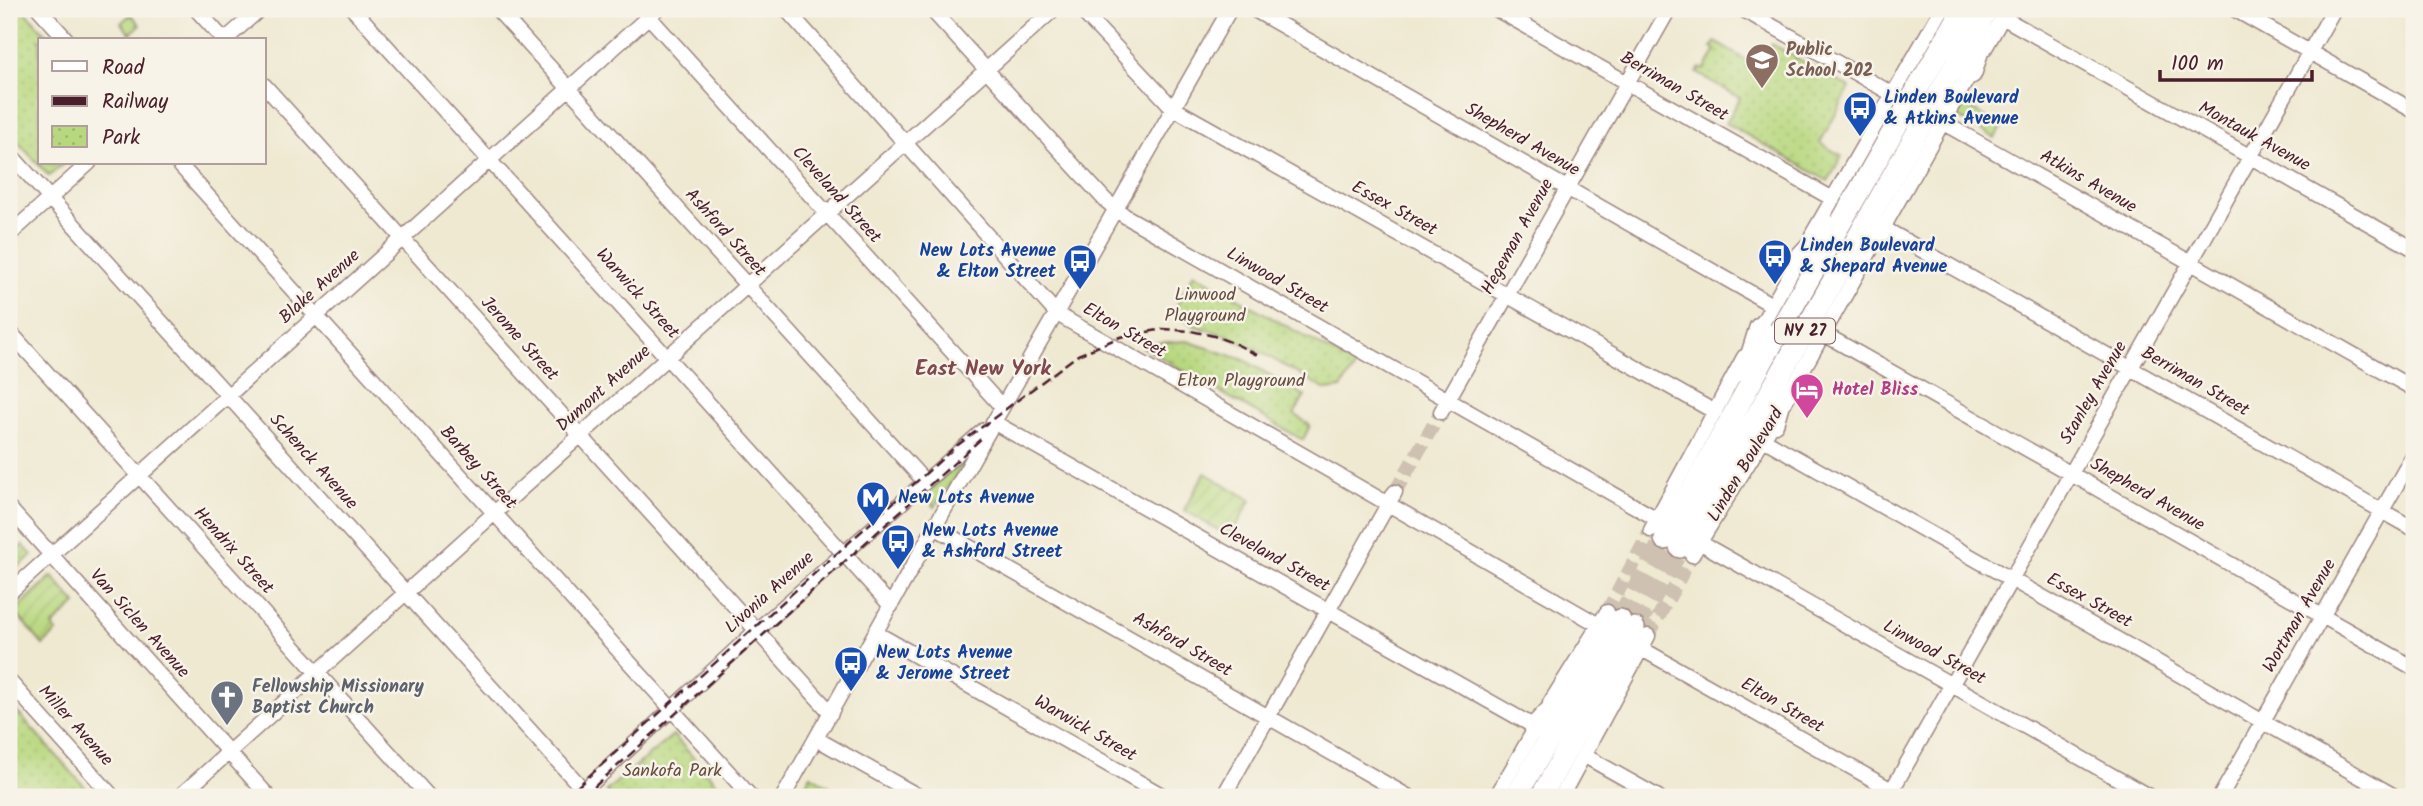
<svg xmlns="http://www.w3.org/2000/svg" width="2423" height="806" font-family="Kalam,sans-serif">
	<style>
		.grass { fill: #b8d87f; stroke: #817c55; stroke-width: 2 }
		.cemetery { fill: url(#cemetery-stones); stroke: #817c55; stroke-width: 2 }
		.park { fill: url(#park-dots); stroke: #817c55; stroke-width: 2 }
		.garden { fill: url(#garden-furrows); stroke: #817c55; stroke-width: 2 }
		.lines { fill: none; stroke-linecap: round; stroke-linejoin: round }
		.minor-tunnel { stroke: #cec1b1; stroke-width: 14; stroke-dasharray: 14 7; stroke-linecap: butt }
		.highway-tunnel { stroke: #cec1b1; stroke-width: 21; stroke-dasharray: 21 10; stroke-linecap: butt }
		.minor-casing { stroke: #9c847e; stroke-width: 17 }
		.highway-casing { stroke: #9c847e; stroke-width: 24 }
		.minor { stroke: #fff; stroke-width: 14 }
		.highway { stroke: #fff; stroke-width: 21 }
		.rail { stroke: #4a1f2b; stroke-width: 2.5; stroke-dasharray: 10 5; stroke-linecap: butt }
		.labels { text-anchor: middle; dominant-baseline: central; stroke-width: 5; stroke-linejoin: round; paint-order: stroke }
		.shield { fill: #f7f3e8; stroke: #7e5f64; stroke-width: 2 }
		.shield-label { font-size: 16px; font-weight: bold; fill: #4a1f2b }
		.education-label { font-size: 18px; font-weight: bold; fill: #785e54; stroke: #f7f3e8; text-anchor: start }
		.street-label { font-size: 18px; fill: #4a1f2b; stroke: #f7f3e8 }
		.transit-label { font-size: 18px; font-weight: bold; fill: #164399; stroke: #f7f3e8; text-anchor: start }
		.park-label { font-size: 18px; fill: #664d40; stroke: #f7f3e8 }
		.hotel-label { font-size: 18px; font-weight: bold; fill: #b23c85; stroke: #f7f3e8; text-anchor: start }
		.worship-label { font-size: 18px; font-weight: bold; fill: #5b616d; stroke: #f7f3e8; text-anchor: start }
		.quarter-label { font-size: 21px; font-weight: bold; fill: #7f494d; stroke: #f7f3e8 }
	</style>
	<defs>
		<pattern id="cemetery-stones" width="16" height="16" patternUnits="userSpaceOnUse" patternTransform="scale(1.75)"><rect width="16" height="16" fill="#b8d87f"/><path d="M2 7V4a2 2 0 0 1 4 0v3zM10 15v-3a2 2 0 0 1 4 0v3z" fill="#a0b96e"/></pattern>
		<pattern id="park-dots" width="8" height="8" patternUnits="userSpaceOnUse" patternTransform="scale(1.75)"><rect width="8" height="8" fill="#b8d87f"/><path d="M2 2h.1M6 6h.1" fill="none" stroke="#a0b96e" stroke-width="1.8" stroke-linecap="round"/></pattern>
		<pattern id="garden-furrows" width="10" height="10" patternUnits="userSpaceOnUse" patternTransform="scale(1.75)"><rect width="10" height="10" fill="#b8d87f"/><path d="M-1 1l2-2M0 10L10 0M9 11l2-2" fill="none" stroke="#a0b96e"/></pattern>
	</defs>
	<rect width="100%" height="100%" fill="#f7f3e8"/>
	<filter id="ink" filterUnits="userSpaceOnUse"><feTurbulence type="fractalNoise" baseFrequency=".0143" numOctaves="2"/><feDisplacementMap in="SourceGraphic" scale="14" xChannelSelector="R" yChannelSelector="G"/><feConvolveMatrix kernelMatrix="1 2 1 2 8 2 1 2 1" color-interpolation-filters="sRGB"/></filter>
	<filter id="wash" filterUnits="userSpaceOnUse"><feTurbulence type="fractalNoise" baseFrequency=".00686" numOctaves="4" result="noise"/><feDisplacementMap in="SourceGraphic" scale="28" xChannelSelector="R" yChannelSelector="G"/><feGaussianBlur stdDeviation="1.57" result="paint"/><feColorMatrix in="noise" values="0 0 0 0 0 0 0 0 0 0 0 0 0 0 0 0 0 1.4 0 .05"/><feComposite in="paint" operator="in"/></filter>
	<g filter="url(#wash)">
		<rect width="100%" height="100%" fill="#efe9d2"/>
		<path class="grass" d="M1963,104L2002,127L1995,138L1956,116Z"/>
		<path class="cemetery" d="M811,775L847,797H799Z"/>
		<path class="park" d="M9,9H23L51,40H40V163H64L49,176L9,132Z
			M131,14L140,25L130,34L121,23Z
			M1715,42L1758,67L1772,44L1850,88L1820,143L1842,156L1828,181L1726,123L1740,98L1697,73L1700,68L1704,70L1716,50L1712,47Z
			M1194,273L1356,366L1341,388L1326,390L1259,351L1228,336L1192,325L1175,309Z
			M1187,341L1244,360L1305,396L1294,414L1310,425L1303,440L1143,347L1152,343Z
			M966,455H969L935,507L922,494Z
			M9,703L94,797H9Z
			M673,735L719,786L712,797H611L606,791Z"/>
		<path class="garden" d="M1205,473L1251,500L1230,537L1184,510Z
			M23,545L32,555L9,575V558Z
			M52,576L76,604L52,626L57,632L43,645L14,611Z"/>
	</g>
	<g filter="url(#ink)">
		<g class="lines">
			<path class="minor-tunnel" d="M1395,492L1441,412
				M1607,612L1651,530
				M1648,636L1692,555"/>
			<path class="highway-tunnel" d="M1620,620L1665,539
				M1634,628L1680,547"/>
			<g class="minor-casing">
				<path id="minor" d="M39,9L67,40
					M196,9L224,40
					M353,9L891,606
					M497,9L925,482
					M642,9L1002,407
					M786,9L1057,314L1599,625
					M931,9L1105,200L1125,216L1657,519
					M1080,9L1173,108L1715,412
					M1253,9L1772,305
					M1496,9L1833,199
					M1742,9L2414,389
					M2234,9L2414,111
					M2002,17L2414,249
					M225,40L260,9
					M1985,48L2007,9
					M264,85L831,713
					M9,153L590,797
					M178,163L751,797
					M1883,228L2414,529
					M1880,233L1975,65
					M9,235L89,163
					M1812,235L1942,9
					M9,331L429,797
					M1824,334L2414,668
					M1755,336L1802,253
					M1785,401L1870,251
					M1441,412L1669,9
					M993,422L1535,727
					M1763,439L2396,797
					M9,508L269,797
					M936,528L1409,797
					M1651,530L1744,357
					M1699,542L2150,797
					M1692,555L1768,431
					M9,593L657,9
					M876,633L1165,797
					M1642,649L1904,797
					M9,681L113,797
					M1550,703L1607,612
					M817,739L920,797
					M1585,756L1658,797
					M578,796L756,631L984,430
					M179,797L1054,9
					M783,797L979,448L1230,9
					M1223,797L1395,492
					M1496,797L1540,720
					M1561,797L1648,636
					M1888,797L2334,9
					M2220,797L2414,454"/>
			</g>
			<g class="highway-casing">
				<path id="highway" d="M1971,73L1983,34
					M1856,258L1883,228
					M1798,260L1829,227
					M1746,373L1760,328
					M1773,422L1783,388
					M1665,539L1783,324L1963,9
					M1680,547L1743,440L1987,9
					M1535,727L1562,699
					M1516,797L1587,672L1620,620
					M1541,797L1634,628"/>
			</g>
			<use href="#minor" class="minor"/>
			<use href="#highway" class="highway"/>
			<path class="rail" d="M566,797L954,448L1078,355L1120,337L1163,329L1191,331L1214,336L1236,344L1259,356
				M583,797L983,437"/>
		</g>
	</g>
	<defs>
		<g id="school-pin" transform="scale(1.75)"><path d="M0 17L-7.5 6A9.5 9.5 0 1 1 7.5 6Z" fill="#8d6e63" stroke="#f7f3e8"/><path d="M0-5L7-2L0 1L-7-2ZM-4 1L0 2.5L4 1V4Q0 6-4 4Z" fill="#fff"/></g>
		<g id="bus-pin" transform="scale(1.75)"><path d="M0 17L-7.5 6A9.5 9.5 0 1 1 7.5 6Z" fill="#1a4fb4" stroke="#f7f3e8"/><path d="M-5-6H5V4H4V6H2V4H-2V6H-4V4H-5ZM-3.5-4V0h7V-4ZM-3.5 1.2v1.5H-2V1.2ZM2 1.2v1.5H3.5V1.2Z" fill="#fff"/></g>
		<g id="hotel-pin" transform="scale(1.75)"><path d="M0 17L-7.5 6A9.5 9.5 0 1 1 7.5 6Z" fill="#d1479c" stroke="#f7f3e8"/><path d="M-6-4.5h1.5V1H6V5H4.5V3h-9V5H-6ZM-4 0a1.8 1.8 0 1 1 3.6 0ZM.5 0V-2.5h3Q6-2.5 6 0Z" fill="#fff"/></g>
		<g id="metro-pin" transform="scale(1.75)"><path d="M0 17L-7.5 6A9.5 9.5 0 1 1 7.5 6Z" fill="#1a4fb4" stroke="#f7f3e8"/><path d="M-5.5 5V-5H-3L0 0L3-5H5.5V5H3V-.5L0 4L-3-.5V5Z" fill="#fff"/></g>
		<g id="church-pin" transform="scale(1.75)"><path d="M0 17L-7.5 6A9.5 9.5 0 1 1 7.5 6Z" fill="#6b7280" stroke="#f7f3e8"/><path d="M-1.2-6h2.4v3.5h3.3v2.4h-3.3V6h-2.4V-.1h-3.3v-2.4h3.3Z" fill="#fff"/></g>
	</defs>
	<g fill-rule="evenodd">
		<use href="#school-pin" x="1762" y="60"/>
		<use href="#bus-pin" x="1860" y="108"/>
		<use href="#bus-pin" x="1775" y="256"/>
		<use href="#bus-pin" x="1080" y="261"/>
		<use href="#hotel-pin" x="1807" y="390"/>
		<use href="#metro-pin" x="873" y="498"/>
		<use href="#bus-pin" x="898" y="541"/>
		<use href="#bus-pin" x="851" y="663"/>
		<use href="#church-pin" x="227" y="697"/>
	</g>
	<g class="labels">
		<rect class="shield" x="1775" y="318.5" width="60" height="25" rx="5"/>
		<g class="shield-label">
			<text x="1805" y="331">NY 27</text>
		</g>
		<g class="education-label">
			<text x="1786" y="50">Public<tspan x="1786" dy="21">School 202</tspan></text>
		</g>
		<g class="street-label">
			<text transform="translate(1674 87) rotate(30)">Berriman Street</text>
			<text transform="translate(2254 137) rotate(29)">Montauk Avenue</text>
			<text transform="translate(1522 140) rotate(30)">Shepherd Avenue</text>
			<text transform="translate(2088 182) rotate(30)">Atkins Avenue</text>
			<text transform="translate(836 195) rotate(48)">Cleveland Street</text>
			<text transform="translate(1394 209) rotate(29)">Essex Street</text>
			<text transform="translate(725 233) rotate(48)">Ashford Street</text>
			<text transform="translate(1518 237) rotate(-61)">Hegeman Avenue</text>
			<text transform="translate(1277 281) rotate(30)">Linwood Street</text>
			<text transform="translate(320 287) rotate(-42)">Blake Avenue</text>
			<text transform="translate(637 294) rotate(48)">Warwick Street</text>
			<text transform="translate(1124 331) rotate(30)">Elton Street</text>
			<text transform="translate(519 339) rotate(48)">Jerome Street</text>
			<text transform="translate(2195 382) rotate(30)">Berriman Street</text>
			<text transform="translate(604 389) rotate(-42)">Dumont Avenue</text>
			<text transform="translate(2094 393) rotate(-60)">Stanley Avenue</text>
			<text transform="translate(313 462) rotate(48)">Schenck Avenue</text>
			<text transform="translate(1746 465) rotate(-59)">Linden Boulevard</text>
			<text transform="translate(478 468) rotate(48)">Barbey Street</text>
			<text transform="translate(2147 495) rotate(30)">Shepherd Avenue</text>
			<text transform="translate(233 551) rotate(48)">Hendrix Street</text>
			<text transform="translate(1274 558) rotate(29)">Cleveland Street</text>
			<text transform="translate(770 593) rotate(-42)">Livonia Avenue</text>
			<text transform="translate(2089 601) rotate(29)">Essex Street</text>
			<text transform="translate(2300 616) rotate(-60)">Wortman Avenue</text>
			<text transform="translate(139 624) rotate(48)">Van Siclen Avenue</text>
			<text transform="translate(1182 645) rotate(30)">Ashford Street</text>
			<text transform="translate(1934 653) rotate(29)">Linwood Street</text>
			<text transform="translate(1782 706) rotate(30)">Elton Street</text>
			<text transform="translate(75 726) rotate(48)">Miller Avenue</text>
			<text transform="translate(1085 729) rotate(30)">Warwick Street</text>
		</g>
		<g class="transit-label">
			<text x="1884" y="98">Linden Boulevard<tspan x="1884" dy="21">&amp; Atkins Avenue</tspan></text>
			<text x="1800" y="246">Linden Boulevard<tspan x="1800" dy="21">&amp; Shepard Avenue</tspan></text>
			<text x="1056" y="251" text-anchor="end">New Lots Avenue<tspan x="1056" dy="21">&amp; Elton Street</tspan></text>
			<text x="898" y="498">New Lots Avenue</text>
			<text x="922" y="531">New Lots Avenue<tspan x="922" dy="21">&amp; Ashford Street</tspan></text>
			<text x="876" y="653">New Lots Avenue<tspan x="876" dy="21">&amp; Jerome Street</tspan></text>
		</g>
		<g class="park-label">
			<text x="1205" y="295">Linwood<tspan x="1205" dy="21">Playground</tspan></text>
			<text x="1241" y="381">Elton Playground</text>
			<text x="672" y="771">Sankofa Park</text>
		</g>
		<g class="hotel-label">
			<text x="1832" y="390">Hotel Bliss</text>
		</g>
		<g class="worship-label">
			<text x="252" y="687">Fellowship Missionary<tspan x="252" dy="21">Baptist Church</tspan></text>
		</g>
		<g class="quarter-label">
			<text x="983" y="369">East New York</text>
		</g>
	</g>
	<rect width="2423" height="806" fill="none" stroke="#f7f3e8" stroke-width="35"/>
	<rect x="38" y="38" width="228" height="126" fill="#f7f3e8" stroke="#b29e9c" stroke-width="2"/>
	<rect x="52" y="61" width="35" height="10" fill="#ffffff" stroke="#b29e9c" stroke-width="2"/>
	<text x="102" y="74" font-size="21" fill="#4a1f2b">Road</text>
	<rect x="52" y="96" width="35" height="10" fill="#4a1f2b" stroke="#b29e9c" stroke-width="2"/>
	<text x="102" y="108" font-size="21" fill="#4a1f2b">Railway</text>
	<rect x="52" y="126" width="35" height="21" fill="url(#park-dots)" stroke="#b29e9c" stroke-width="2"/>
	<text x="102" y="144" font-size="21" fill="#4a1f2b">Park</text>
	<path d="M2160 70v10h152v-10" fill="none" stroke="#4a1f2b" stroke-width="3.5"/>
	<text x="2171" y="70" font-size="21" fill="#4a1f2b" stroke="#f7f3e8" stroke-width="5" paint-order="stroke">100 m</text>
</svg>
